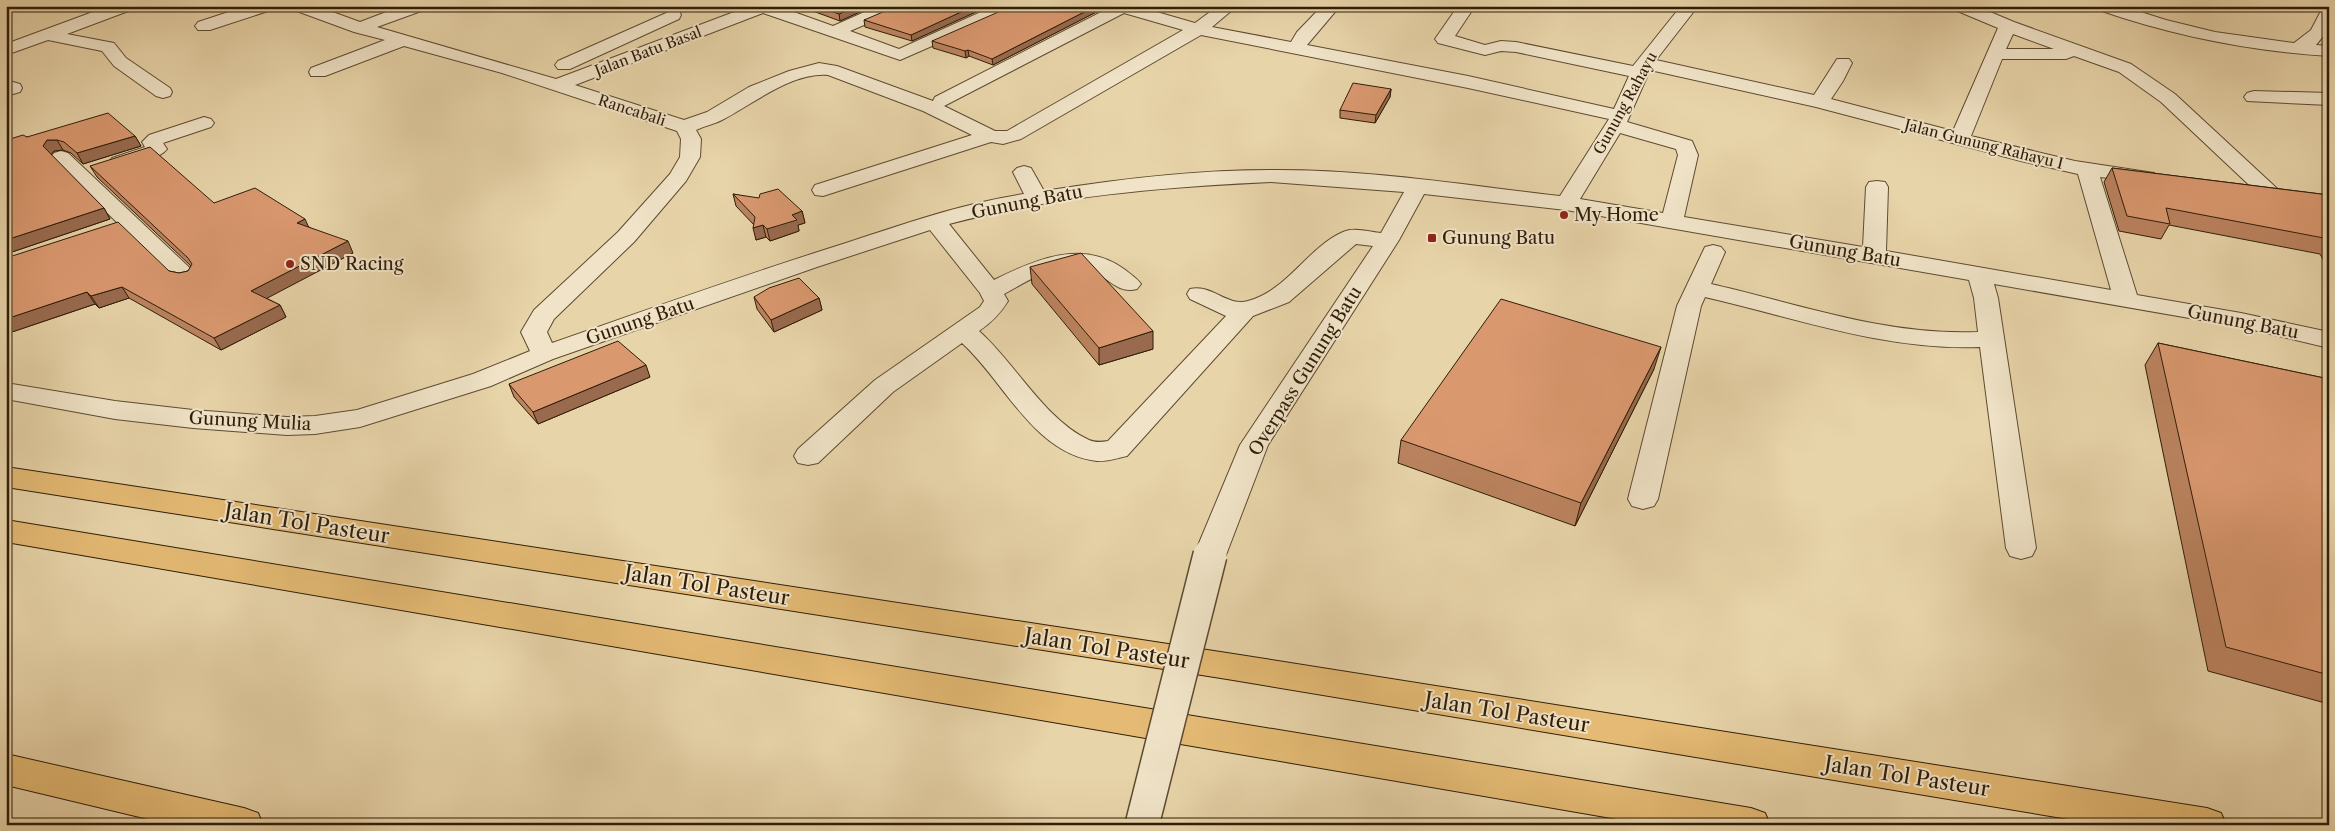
<svg xmlns="http://www.w3.org/2000/svg" width="2335" height="831" font-family="'Libre Caslon Text',serif">
	<style>
		.lines { fill: none; stroke-linecap: round; stroke-linejoin: round }
		.minor-casing { stroke: #5d4b31; stroke-width: 2 }
		.major-casing { stroke: #2f1d09; stroke-width: 2 }
		.highway-casing { stroke: #2f1d09; stroke-width: 2 }
		.minor { fill: #f0e3c7; fill-rule: evenodd }
		.major { fill: #e4ba74; fill-rule: evenodd }
		.highway { fill: #e4ba74; fill-rule: evenodd }
		.minor-bridge-casing { stroke: #5d4b31; stroke-width: 36; stroke-linecap: butt }
		.minor-bridge { stroke: #f0e3c7; stroke-width: 33 }
		.wall { fill: #bb835f; stroke: #2f1d09 }
		.shaded-wall { fill: #996a4e; stroke: #2f1d09 }
		.building { fill: #da986f; stroke: #2f1d09 }
		.poi-dot { fill: #8f2418; stroke: #f0e3c7; stroke-width: 2 }
		.labels { text-anchor: middle; dominant-baseline: central; stroke-width: 4; stroke-linejoin: round; paint-order: stroke }
		.far-street-label { font-size: 15px; fill: #2f1d09; stroke: #f0e3c7 }
		.street-label { font-size: 18px; fill: #2f1d09; stroke: #f0e3c7 }
		.poi-label { font-size: 18px; fill: #2f1d09; stroke: #f0e3c7; text-anchor: start }
		.near-street-label { font-size: 21px; fill: #2f1d09; stroke: #f0e3c7 }
	</style>
	<rect width="100%" height="100%" fill="#e8d4a9"/>
	<filter id="stains"><feTurbulence type="fractalNoise" baseFrequency=".004" numOctaves="4"/><feColorMatrix values="0 0 0 0 .2 0 0 0 0 .09 0 0 0 0 .02 0 0 0 .5 -.17"/></filter>
	<radialGradient id="worn" r=".72"><stop offset=".6" stop-color="#630" stop-opacity="0"/><stop offset="1" stop-color="#630" stop-opacity=".3"/></radialGradient>
	<g class="lines">
		<g class="minor-casing">
			<path id="minor" d="M109,6H133L131,10L67,34L114,43L126,58L170,88L172,92L170,96L163,98L156,96L114,66L102,51L48,40L6,55V44Z
				M247,6H273L271,10L210,30H198L195,26L198,22Z
				M292,6H316L360,22L402,6H426L424,10L377,27L556,79L750,6H777L833,26L878,6H901L899,10L850,31L899,49L994,6H1016L1014,10L900,60L763,13L575,85L684,120L707,112L749,87L789,71L819,63L837,66L933,101L935,97L1109,8L1108,6H1136L1195,23L1218,6H1237L1212,27L1291,42L1297,32L1322,6H1340L1307,45L1468,76L1614,109L1629,76L1516,52L1501,51L1485,55L1438,43L1435,39L1458,6H1475L1455,36L1485,45L1501,41L1516,42L1633,66L1681,6H1698L1656,60L1814,95L1837,59H1849L1852,63L1843,81L1831,99L1953,131L1998,28L1955,10L1953,6H1976L2014,22L2131,64L2175,94L2283,194L2280,199L2272,200L2264,199L2161,102L2119,72L2074,56L2066,59H2002L1971,136L2075,161L2154,173L2158,177L2154,181L2147,183L2100,177L2137,295L2241,313L2329,332V348L2241,327L1994,284L1998,298L2036,548L2032,556L2021,559L2010,556L2006,548L1980,347C1886,351 1796,318 1705,297L1701,306L1658,499L1654,506L1643,509L1632,506L1628,499L1677,306L1705,247L1713,245L1721,247L1725,252L1711,284C1799,304 1886,336 1978,332L1974,298L1969,280L1566,210L1424,194L1399,240L1268,445L1226,555L1221,563L1210,566L1199,563L1194,555L1240,445L1373,246L1356,244L1289,302L1253,316L1127,456C1118,458 1106,462 1097,461C1034,454 1004,381 962,343L893,392L818,463L808,465L798,463L794,456L798,449L875,380L980,307L984,301L980,293L930,230L817,267L553,359L491,386L360,427L315,434L287,435L193,428L115,419L6,399V383L115,401L193,410L287,417L315,416L357,410L473,374L530,351L521,332L534,310L618,232L670,174L680,157L681,139L677,131L502,73L404,46L325,76H311L309,72L311,68L385,40L354,32L294,10ZM1124,13L1183,30L1007,131H995L944,106ZM2013,34L2054,49H2006ZM1201,35L1468,88L1609,119L1560,196C1464,185 1367,169 1270,170C1194,170 1119,179 1044,191L1031,168L1024,166L1017,168L1013,172L1024,194C963,203 904,224 846,243C747,274 650,309 552,343L547,332L554,319L634,242L686,181L700,157L701,139L696,130C705,126 714,124 722,120C753,104 792,72 828,75L923,111L972,135L815,185L812,190L815,195L823,196L991,142L1003,144L1021,139ZM1650,70L1816,107L2021,161L2078,174L2111,290L1886,251L1888,187L1885,182L1877,181L1869,182L1866,187L1863,247L1684,217L1698,155L1692,141L1627,122ZM1620,133L1676,149L1678,155L1663,213L1580,199ZM1271,182L1404,192L1381,233C1369,232 1354,227 1343,232C1307,248 1288,290 1248,301C1227,307 1212,284 1190,289L1187,294L1190,299L1226,316L1108,441C1102,442 1096,443 1089,440C1045,420 1015,363 979,331C992,322 1000,314 1008,301L1004,294C1028,281 1057,261 1085,268C1105,272 1115,295 1137,289L1141,284C1137,278 1130,274 1124,269C1082,239 1036,259 994,280L949,224C1055,196 1162,187 1271,182Z
				M2097,6H2122L2166,20L2215,32L2294,43L2311,30L2323,7L2329,6V29L2316,45L2329,46V56C2250,51 2174,36 2099,10Z
				M673,10L679,11L681,15L679,19L570,69H558L555,65L558,61Z
				M6,80L20,84L22,88L20,92L13,94L6,92Z
				M2254,91L2329,93V105L2247,101L2244,97L2247,93Z
				M204,117L211,119L214,123L211,127L163,143L167,149C160,159 123,169 112,166L109,162L112,158L145,147L142,142L149,135Z
				M61,151L68,153L193,271L197,276L193,281L185,283L177,281L54,161L51,157L54,153Z"/>
		</g>
		<g class="major-casing">
			<path id="major" d="M6,754L244,808L258,813L263,825H173L6,785Z"/>
		</g>
		<g class="highway-casing">
			<path id="highway" d="M6,467L1227,653L2207,808L2221,813L2226,825H2104L1227,679L6,487Z
				M6,520L1751,808L1765,813L1770,825H1652L6,542Z"/>
		</g>
		<use href="#minor" class="minor"/>
		<use href="#major" class="major"/>
		<use href="#highway" class="highway"/>
		<g class="minor-bridge-casing">
			<path id="minor-bridge" d="M1142,825L1210,555"/>
		</g>
		<use href="#minor-bridge" class="minor-bridge"/>
	</g>
	<path class="wall" d="M799,6H873L840,21Z
		M989,6L912,41L865,27L864,20Z
		M1141,6H1170L1161,11Z
		M1106,7L993,65L969,56L966,58L933,48L932,41Z
		M1391,89L1390,97L1375,123L1340,118V110Z
		M6,136L10,139L27,137L135,136L141,146L83,164L71,153L63,150L54,151L51,155L104,208L110,219L6,254Z
		M90,166L214,203L309,227L353,253L266,298L280,305L286,317L221,350L129,298L99,308L95,304L6,334V258L169,271L179,273L188,271L191,266L97,177Z
		M2112,168L2329,195V263H2325L2320,254L2169,225L2161,239L2119,231L2104,182Z
		M733,194L802,211L805,223L798,225L799,231L770,241L766,237L756,240L754,225L736,206Z
		M1030,267L1153,349L1099,365L1032,284Z
		M754,297L819,298L822,310L774,332L757,309Z
		M2158,343L2329,379V704L2208,671L2145,365Z
		M1654,369L1575,526L1398,463L1401,440Z
		M650,377L538,424L514,397L509,384Z"/>
	<path class="shaded-wall" d="M857,6H873L840,21L839,14Z
		M974,6H989L912,41L911,35Z
		M1096,6H1107L1106,7L993,65L992,59Z
		M1161,6H1170L1161,11Z
		M968,50L969,56L966,58L965,51Z
		M1391,89L1390,97L1375,123L1376,115Z
		M135,136L141,146L83,164L77,153Z
		M47,140H57L63,150L54,151L49,157L43,146Z
		M104,208L110,219L6,254V240Z
		M802,211L805,223L798,225L799,231L770,241L767,229L792,215Z
		M305,219L310,230L297,223Z
		M763,225L766,237L756,240L753,228Z
		M348,241L353,253L258,303L251,291Z
		M122,287L129,298L99,308L91,296Z
		M87,292L95,304L6,334V319Z
		M819,298L822,310L774,332L771,320Z
		M280,305L286,317L221,350L214,338Z
		M1153,331V349L1099,365V348Z
		M1661,347L1654,369L1575,526L1581,503Z
		M646,365L650,377L538,424L533,412Z"/>
	<path class="building" d="M816,6H857L839,14Z
		M897,6H974L911,35L864,20Z
		M1012,6H1096L992,59L968,50L965,51L932,41Z
		M1353,83L1391,89L1376,115L1340,110Z
		M108,113L135,136L77,153L64,142L57,140H47L43,146L104,208L6,240V136L10,139L23,135L27,137Z
		M150,147L214,203L255,188L305,219L297,223L348,241L251,291L280,305L214,338L122,287L91,296L87,292L6,319V258L118,222L169,271L179,273L188,271L192,264L188,258L90,166Z
		M2112,168L2329,195V239L2166,208L2170,224L2127,216Z
		M778,189L802,211L792,215L797,220L767,229L763,225L753,228L755,217L733,194L759,198L760,194Z
		M1081,253L1153,331L1099,348L1030,267Z
		M799,278L819,298L771,320L754,297L769,288Z
		M1501,299L1661,347L1581,503L1401,440Z
		M618,341L646,365L533,412L509,384Z
		M2158,343L2329,379V675L2226,647Z"/>
	<g class="poi-dot">
		<circle cx="1564" cy="215" r="5"/>
		<rect x="1427" y="233" width="10" height="10" rx="2.5"/>
		<circle cx="290" cy="264" r="5"/>
	</g>
	<g class="labels">
		<g class="far-street-label">
			<text transform="translate(648 51) rotate(-21)">Jalan Batu Basal</text>
			<text transform="translate(1625 103) rotate(-61)">Gunung Rahayu</text>
			<text transform="translate(632 110) rotate(18)">Rancabali</text>
			<text transform="translate(1984 144) rotate(14)">Jalan Gunung Rahayu I</text>
		</g>
		<g class="street-label">
			<text transform="translate(1027 202) rotate(-11)">Gunung Batu</text>
			<text transform="translate(1845 251) rotate(10)">Gunung Batu</text>
			<text transform="translate(640 321) rotate(-19)">Gunung Batu</text>
			<text transform="translate(2243 322) rotate(11)">Gunung Batu</text>
			<text transform="translate(1305 371) rotate(-58)">Overpass Gunung Batu</text>
			<text transform="translate(250 421) rotate(3)">Gunung Mulia</text>
		</g>
		<g class="poi-label">
			<text x="1574" y="215">My Home</text>
			<text x="1442" y="238">Gunung Batu</text>
			<text x="300" y="264">SND Racing</text>
		</g>
		<g class="near-street-label">
			<text transform="translate(307 523) rotate(9)">Jalan Tol Pasteur</text>
			<text transform="translate(707 585) rotate(9)">Jalan Tol Pasteur</text>
			<text transform="translate(1107 648) rotate(9)">Jalan Tol Pasteur</text>
			<text transform="translate(1507 712) rotate(9)">Jalan Tol Pasteur</text>
			<text transform="translate(1907 776) rotate(9)">Jalan Tol Pasteur</text>
		</g>
	</g>
	<rect width="2335" height="831" fill="none" stroke="#e8d4a9" stroke-width="25"/>
	<rect x="8" y="8" width="2320" height="816" fill="none" stroke="#2f1d09" stroke-width="2.5"/>
	<rect x="12" y="12" width="2310" height="806" fill="none" stroke="#2f1d09"/>
	<rect width="100%" height="100%" filter="url(#stains)"/>
	<rect width="100%" height="100%" fill="url(#worn)"/>
</svg>
